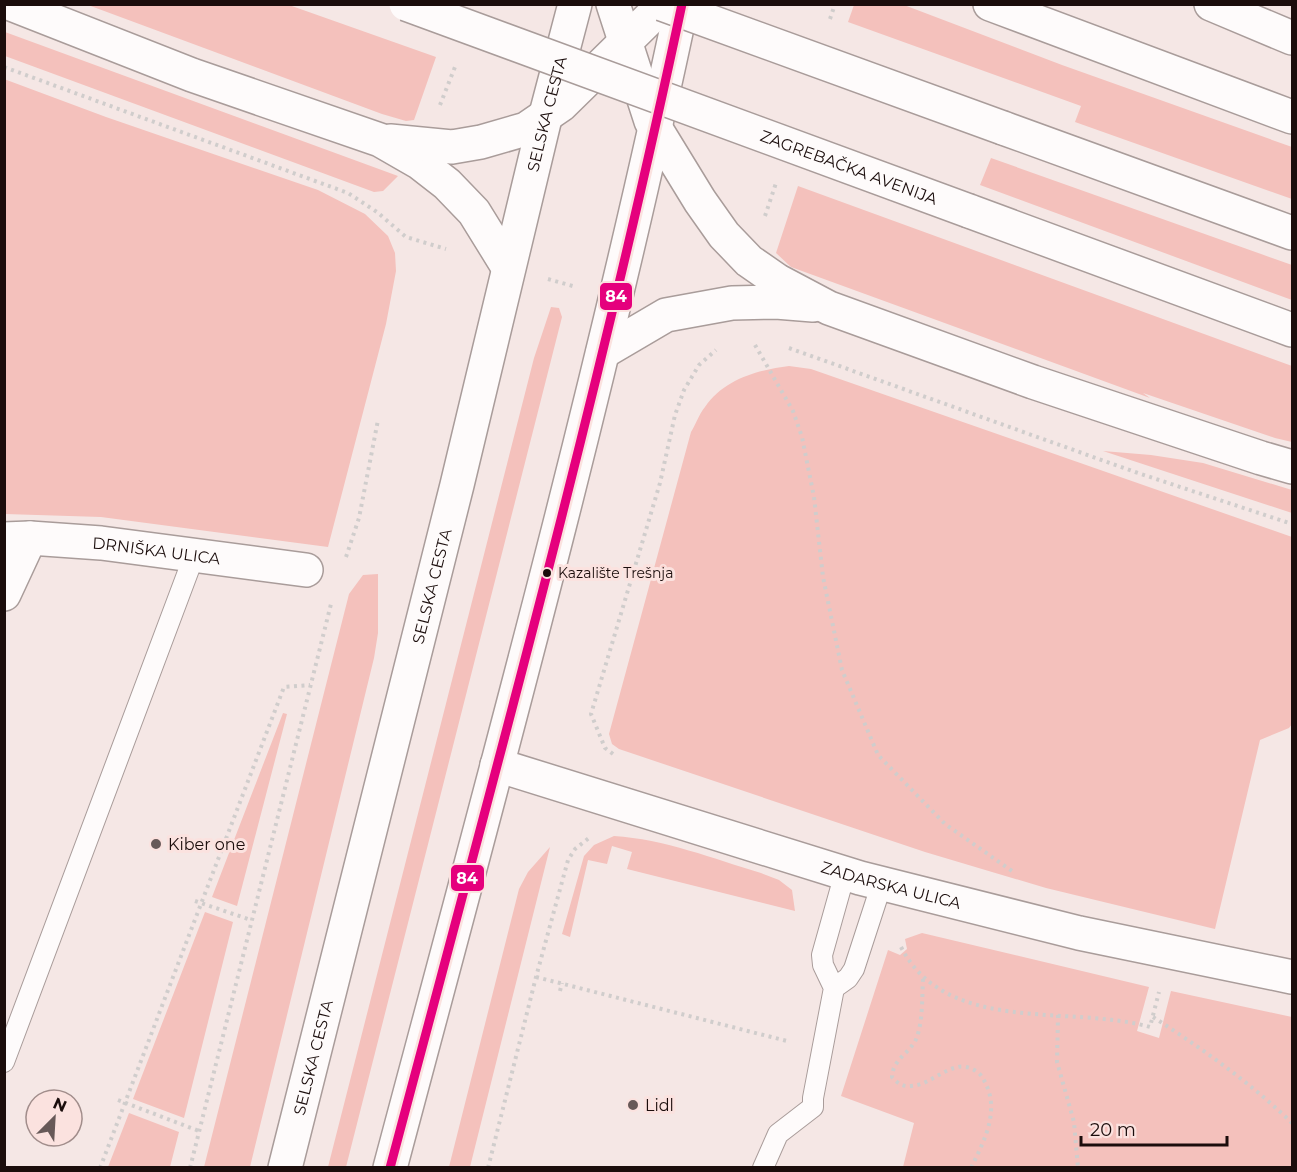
<svg xmlns="http://www.w3.org/2000/svg" width="1297" height="1172" font-family="Montserrat,sans-serif">
	<style>
		.green { fill: #f4c1bc }
		.lines { fill: none; stroke-linecap: round; stroke-linejoin: round }
		.service-casing { stroke: #a99c9a; stroke-width: 22 }
		.minor-casing { stroke: #a99c9a; stroke-width: 36 }
		.secondary-casing { stroke: #a99c9a; stroke-width: 36 }
		.path { stroke: #d0cdcc; stroke-width: 4; stroke-dasharray: 3 4.5; stroke-linecap: butt }
		.service { stroke: #fefbfb; stroke-width: 20 }
		.minor { stroke: #fefbfb; stroke-width: 33 }
		.secondary { stroke: #fefbfb; stroke-width: 33 }
		.secondary-bridge-casing { stroke: #a99c9a; stroke-width: 36; stroke-linecap: butt }
		.secondary-bridge { stroke: #fefbfb; stroke-width: 33 }
		.bus-1-casing { stroke: #fbe2df; stroke-width: 14 }
		.bus-1 { stroke: #e5007d; stroke-width: 9 }
		.bus-dot { fill: #1b0d0c; stroke: #fbe2df; stroke-width: 2 }
		.poi-dot { fill: #675958; stroke: #fbe2df; stroke-width: 2 }
		.labels { text-anchor: middle; dominant-baseline: central; stroke-width: 6; stroke-linejoin: round; paint-order: stroke }
		.bus-label { font-size: 14px; fill: #1b0d0c; stroke: #fbe2df; text-anchor: start }
		.street-label { font-size: 16px; fill: #1b0d0c; stroke: #fbe2df }
		.poi-label { font-size: 16px; fill: #1b0d0c; stroke: #fbe2df; text-anchor: start }
		.line-badge { stroke: #fbe2df; stroke-width: 2 }
		.badge-label { font-size: 16px; text-anchor: middle; font-weight: bold; fill: #fff }
	</style>
	<rect width="100%" height="100%" fill="#f5e7e5"/>
	<path class="green" d="M88,5H289L436,57L414,120L406,121L382,114Z
		M854,5H904L1062,65L1292,147V199L1075,122L1081,106L848,22Z
		M5,32L398,176L383,191L374,192L5,56Z
		M4,79L106,117L318,190L365,214L388,236L395,253L396,271L386,324L328,547L101,517L5,514Z
		M991,158L1292,265V300L980,185Z
		M798,186L1292,366V442L1275,438L1143,393L1150,398L791,267L776,253Z
		M551,307L559,308L562,317L346,1167H328L534,358Z
		M789,366L811,369L1292,537V724L1289,728L1260,740L1215,929L1046,888L925,852L619,749L612,744L609,734L691,432C696,424 699,414 705,407C724,379 758,370 789,366Z
		M1103,451L1151,455L1203,463L1292,490V513Z
		M378,574V633L374,658L250,1167H204L349,594L363,575Z
		M283,713L287,714L237,906L212,897Z
		M614,836C664,839 714,859 761,873L779,880L792,890L795,911L627,869L632,852L612,846L607,864L588,860L570,937L562,934L584,856L594,845Z
		M550,847L470,1167H449L519,889L528,872Z
		M205,912L233,922L184,1118L133,1099Z
		M922,933L1149,987L1137,1031L1159,1038L1171,991L1292,1017V1167H903L914,1123L841,1096L888,950L900,955L907,949L905,939Z
		M129,1113L179,1132L170,1167H108Z"/>
	<g class="lines">
		<g class="service-casing">
			<path id="service" d="M834,988L848,978L854,969L882,883
				M4,1062L194,556
				M763,1168L778,1134L813,1107V1098L834,988L823,965L822,955L845,873"/>
		</g>
		<g class="minor-casing">
			<g id="minor">
				<path d="M1211,4L1292,38"/>
				<path id="s1" d="M4,539L30,538L101,543L306,570"/>
				<path d="M4,594L30,538"/>
				<path id="s2" d="M497,765L860,878L1079,933L1292,977"/>
			</g>
		</g>
		<g class="secondary-casing">
			<g id="secondary">
				<path d="M11,4L192,75L380,140L420,163L447,184L474,212L508,267"/>
				<path d="M613,4L651,121L700,201L724,235L749,261L778,281L829,308L1033,382L1261,458L1292,467"/>
				<path d="M990,4L1292,117"/>
				<path d="M1003,128L1292,233"/>
				<path d="M390,141L452,147L481,142L526,129L561,105L664,4"/>
				<path d="M969,211L1292,330"/>
				<path d="M603,352L666,315L732,303L776,302L813,305"/>
				<path id="s3" d="M285,1168L457,485L545,118L575,4"/>
				<path d="M390,1168C493,781 599,396 682,4"/>
			</g>
		</g>
		<path class="path" d="M830,19L835,4
			M4,67L348,193L377,212L406,237L446,249
			M440,105L455,67
			M765,216L776,183
			M548,279L576,287
			M755,345L793,411L802,437L814,497L823,577L842,670L878,755L945,824L1012,871
			M789,348L1135,472L1292,524
			M346,557L359,518L378,420
			M613,754L605,748L591,714L660,483L675,415L684,390L699,365L716,350
			M195,901L251,920
			M901,947C947,1036 1069,1004 1150,1027L1159,992
			M536,977L787,1041
			M923,979C922,997 923,1019 917,1037C911,1053 893,1058 892,1077C897,1083 903,1087 911,1086C928,1085 942,1070 958,1067C966,1065 978,1070 982,1077C1002,1108 985,1139 971,1168
			M560,991L562,983
			M1058,1015L1057,1062L1074,1122L1078,1168
			M1153,1017C1201,1048 1251,1083 1292,1123
			M118,1100L199,1131
			M100,1168L284,687L310,685
			M190,1168L331,604
			M488,1168L536,977L568,860L575,849L589,838"/>
		<use href="#service" class="service"/>
		<use href="#minor" class="minor"/>
		<use href="#secondary" class="secondary"/>
		<g class="secondary-bridge-casing">
			<g id="secondary-bridge">
				<path id="s4" d="M406,4L969,211"/>
				<path d="M662,4L1003,128"/>
			</g>
		</g>
		<use href="#secondary-bridge" class="secondary-bridge"/>
		<g class="bus-1-casing">
			<path id="bus-1" d="M390,1168C493,781 599,396 682,4"/>
		</g>
		<use href="#bus-1" class="bus-1"/>
	</g>
	<circle class="bus-dot" cx="547" cy="573" r="5"/>
	<g class="poi-dot">
		<circle cx="156" cy="844" r="6"/>
		<circle cx="633" cy="1105" r="6"/>
	</g>
	<g class="labels">
		<g class="bus-label">
			<text x="558" y="573">Kazalište Trešnja</text>
		</g>
		<g class="street-label">
			<text stroke="none"><textPath href="#s3" startOffset="1086">SELSKA CESTA</textPath></text>
			<text stroke="none"><textPath href="#s4" startOffset="472">ZAGREBAČKA AVENIJA</textPath></text>
			<text stroke="none"><textPath href="#s1" startOffset="153">DRNIŠKA ULICA</textPath></text>
			<text stroke="none"><textPath href="#s3" startOffset="600">SELSKA CESTA</textPath></text>
			<text stroke="none"><textPath href="#s2" startOffset="412">ZADARSKA ULICA</textPath></text>
			<text stroke="none"><textPath href="#s3" startOffset="114">SELSKA CESTA</textPath></text>
		</g>
		<g class="poi-label">
			<text x="168" y="844">Kiber one</text>
			<text x="645" y="1105">Lidl</text>
		</g>
	</g>
	<g class="line-badge">
		<rect x="599" y="282" width="34" height="29" rx="6" fill="#e5007d"/>
		<rect x="450" y="864" width="35" height="28" rx="6" fill="#e5007d"/>
	</g>
	<g class="badge-label">
		<text x="616" y="302">84</text>
		<text x="467" y="884">84</text>
	</g>
	<rect width="1297" height="1172" fill="none" stroke="#1b0d0c" stroke-width="12"/>
	<g transform="translate(54 1118) rotate(24)"><circle r="28" fill="#fbe2df" stroke="#a18d8b" stroke-width="1.5"/>
	<path d="M0-4.5L10 22L0 15L-10 22Z" fill="#675958"/>
	<text y="-9" font-size="16" font-weight="bold" text-anchor="middle" fill="#1b0d0c">N</text>
	</g>
	<path d="M1081 1136v9h146v-9" fill="none" stroke="#1b0d0c" stroke-width="3"/>
	<text x="1090" y="1136" font-size="18" fill="#1b0d0c" stroke="#fbe2df" stroke-width="4.5" paint-order="stroke">20 m</text>
</svg>
